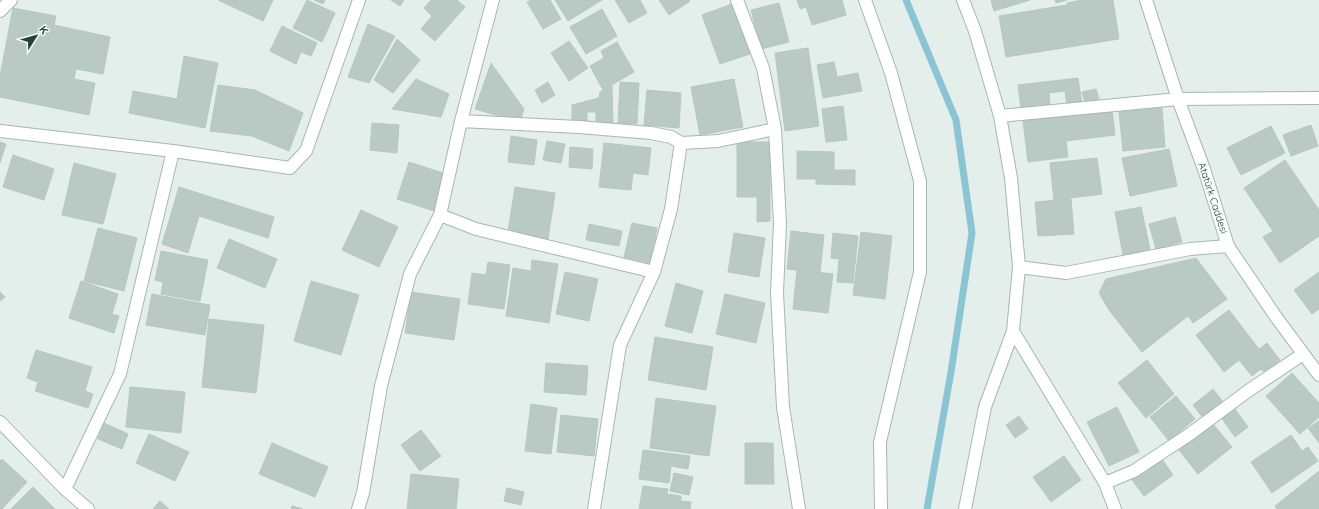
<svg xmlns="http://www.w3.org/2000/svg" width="1319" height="509" font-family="Quicksand,sans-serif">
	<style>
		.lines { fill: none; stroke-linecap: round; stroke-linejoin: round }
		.stream { stroke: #8bc5d4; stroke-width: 7 }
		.building { fill: #b9c9c3; stroke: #b6c8c2 }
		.minor-casing { stroke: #a6b7b2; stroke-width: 14 }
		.tertiary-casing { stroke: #a6b7b2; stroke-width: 14 }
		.minor { stroke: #fff; stroke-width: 12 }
		.tertiary { stroke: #fff; stroke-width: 12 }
		.labels { text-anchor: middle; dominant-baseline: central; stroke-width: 3.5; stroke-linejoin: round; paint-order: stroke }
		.street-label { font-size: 10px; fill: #23413a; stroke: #f5faf8 }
	</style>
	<rect width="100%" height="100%" fill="#e4eeea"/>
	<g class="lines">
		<path class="stream" d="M906,0L956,120L972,233L951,372L927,509"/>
	</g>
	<path class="building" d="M218,0H273L263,21Z
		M307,0L335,13L322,42L293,28Z
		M314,0H325L323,4Z
		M391,0H404L400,6Z
		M431,0H457L465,7L435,41L421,29L432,16L424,8Z
		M531,0H550L561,19L543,29L527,2Z
		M555,0H602L568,21Z
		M615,0H640L647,13L629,23Z
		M659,0H689L690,1L669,15Z
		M797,0H842L846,15L812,25L806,7L800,9Z
		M991,0H1030L994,11Z
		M1055,0H1067L1056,3Z
		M1082,0H1113L1119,39L1006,57L999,16L1067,5V3Z
		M779,3L789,42L761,49L751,10Z
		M732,4L750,54L720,64L702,15Z
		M13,8L56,16L54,25L110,37L103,74L76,69L74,79L95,83L89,115L0,97V76Z
		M602,9L617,36L586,54L570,27Z
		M368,24L395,36L369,83L348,77Z
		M282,26L317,43L311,56L301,52L296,64L270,51Z
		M397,39L420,60L393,93L374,80Z
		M569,41L588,68L569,81L551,53Z
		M617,42L634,72L603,90L590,66L604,58L601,51Z
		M808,48L819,126L785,131L775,53Z
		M184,56L218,63L205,128L129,113L133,91L177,99Z
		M834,62L837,77L858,73L862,91L823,98L817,65Z
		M491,63L524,109L520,122L475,109Z
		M1078,78L1082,104L1067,106L1065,91L1049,93L1050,104L1021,108L1018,85Z
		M416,79L449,94L441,117L392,109Z
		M734,79L743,127L700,135L691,87Z
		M548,82L555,95L542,103L535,90Z
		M620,82L639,83L637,124L618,123Z
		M218,85L255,90L303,113L289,151L252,136L210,131Z
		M612,86L613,124H596V112H587V121H572V105L599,98L600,92Z
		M1096,89L1099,99L1085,102L1082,92Z
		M647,90L681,93L679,128L644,125Z
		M843,106L847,140L826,142L822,109Z
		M1162,108L1165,147L1123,151L1119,112Z
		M1112,110L1115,135L1066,141L1063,116Z
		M1063,116L1068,157L1028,162L1023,121Z
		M372,123L399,125L397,153L370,150Z
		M1311,125L1318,146L1291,156L1283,135Z
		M1271,126L1285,153L1241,175L1227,148Z
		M511,136L537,140L534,165L508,162Z
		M547,141L565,144L561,163L543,160Z
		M0,142L6,144L0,163Z
		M737,142H770V221L757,222V197H737Z
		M604,143L651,148L648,175L633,173L631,190L599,187Z
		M570,147L593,149L592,169L569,167Z
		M1169,149L1177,186L1130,196L1122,158Z
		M797,151L834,152V170H855V185L816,184V179H797Z
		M13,155L54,169L44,200L3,187Z
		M1097,158L1102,194L1054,200L1050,163Z
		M1285,160L1319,210V236L1280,263L1263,237L1273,231L1244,188Z
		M409,162L446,174L434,211L397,199Z
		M74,163L116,174L103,224L62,215Z
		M179,187L274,217L268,238L199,216L188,253L162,244Z
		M515,187L555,193L548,239L508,232Z
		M1071,199L1074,234L1038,236L1035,202Z
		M1141,207L1150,249L1123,255L1115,212Z
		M361,210L398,227L379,267L342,250Z
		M1175,217L1182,242L1156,249L1149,224Z
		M632,223L657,228L650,263L624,257Z
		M589,224L622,231L619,246L586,240Z
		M98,228L137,238L124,291L84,281Z
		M791,231L824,235L820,273L787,269Z
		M861,232L892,236L885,299L853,295Z
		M734,233L765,238L759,277L728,272Z
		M833,233L858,236L853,283L837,282L839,259L831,258Z
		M229,239L277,259L265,288L217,268Z
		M161,251L208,260L200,301L161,294L163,282L155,280Z
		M1196,258L1227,299L1193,323L1188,316L1142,352L1109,310L1099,293L1106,279Z
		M532,260L558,264L549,323L506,316L513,268L531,271Z
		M488,262L510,265L504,309L468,304L472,273L486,275Z
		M797,270L833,274L828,313L793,309Z
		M565,272L598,279L589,321L556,314Z
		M1319,272V309L1312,314L1294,290Z
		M81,281L118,294L112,314L119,316L114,333L69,318Z
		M311,281L359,295L341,355L294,341Z
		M676,283L703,291L692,333L665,326Z
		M0,292L5,297L0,301Z
		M411,292L460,299L454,340L405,333Z
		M152,294L210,305L205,335L146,325Z
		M725,294L765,303L756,343L716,334Z
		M1229,310L1259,349L1267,343L1280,360L1264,372L1261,369L1252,376L1239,360L1224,372L1196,335Z
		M209,319L264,325L256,393L202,387Z
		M655,337L713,347L706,390L648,380Z
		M36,350L92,367L85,391L93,394L88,408L35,391L38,382L27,378Z
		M1147,360L1174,394L1146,418L1118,383Z
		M546,363L588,366L586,395L544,392Z
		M1292,373L1319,403V417L1300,434L1266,396Z
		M130,387L185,392L181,433L126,427Z
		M1213,389L1223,402L1203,418L1193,405Z
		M1176,396L1195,419L1169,441L1150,417Z
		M656,398L716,406L709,456L650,448Z
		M531,404L557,408L551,454L525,451Z
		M1232,405L1248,427L1235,437L1219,414Z
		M1117,407L1139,452L1109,466L1087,422Z
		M561,415L598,419L594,456L557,452Z
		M1019,416L1028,429L1015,438L1006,425Z
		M1319,421V443L1308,428Z
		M104,423L128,434L122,449L98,439Z
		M1213,424L1232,447L1198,474L1179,450Z
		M421,430L441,456L420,471L401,445Z
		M149,434L189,452L175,481L136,463Z
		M1291,435L1302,451L1308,447L1318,461L1272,493L1251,462Z
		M272,443L328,467L315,497L259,474Z
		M745,443H773L774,484H745Z
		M643,450L690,456L688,469L671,466L669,483L639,479Z
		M1159,455L1173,475L1144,496L1130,477Z
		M1064,456L1081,480L1051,502L1033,477Z
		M2,459L27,482L2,509H0V461Z
		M1319,471V509H1277L1275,506Z
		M674,473L693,477L689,495L670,491Z
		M411,474L459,479L456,509H407Z
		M643,486L668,489L667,494L681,496V501L691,502L690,509H639Z
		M33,487L55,509H11Z
		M507,488L524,492L521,505L504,501Z
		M160,501L169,509H153Z
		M292,506L303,509H291Z"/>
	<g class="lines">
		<g class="minor-casing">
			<path id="minor" d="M737,0L763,68L775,129L780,223L777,293L783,407L799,509
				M865,0L891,73L920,181V272L880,442L881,509
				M963,0L975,31L1000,116L1011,178L1019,267L1013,331L985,407L965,509
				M0,11L11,0
				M1000,116L1178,99L1319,98
				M461,121L579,127L651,133L671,137L681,143L718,141L775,129
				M0,131L173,151L290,168L306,151L359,0
				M440,215L476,229L654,272
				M1019,267L1066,273L1190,249L1228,246
				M1013,331L1105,483L1115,509
				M1105,483L1134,471L1190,434L1248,391L1303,354
				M65,489L120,374L173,151
				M358,509L363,493L381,386L410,274L440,215L461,121L493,0
				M594,509L620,345L654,272L671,209L681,143"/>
		</g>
		<g class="tertiary-casing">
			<path id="tertiary" d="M1146,0L1178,99L1204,169L1228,246L1276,317L1319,375
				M0,422L65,489L88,509"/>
		</g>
		<use href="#minor" class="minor"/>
		<use href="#tertiary" class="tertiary"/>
	</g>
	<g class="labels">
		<g class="street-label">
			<text transform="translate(1213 198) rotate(72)">Atatürk Caddesi</text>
		</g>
	</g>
	<g transform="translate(36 36) rotate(53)" stroke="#f5faf8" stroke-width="3" paint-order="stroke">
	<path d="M0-3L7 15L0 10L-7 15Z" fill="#23413a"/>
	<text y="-6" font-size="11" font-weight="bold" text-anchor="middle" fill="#23413a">K</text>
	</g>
</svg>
